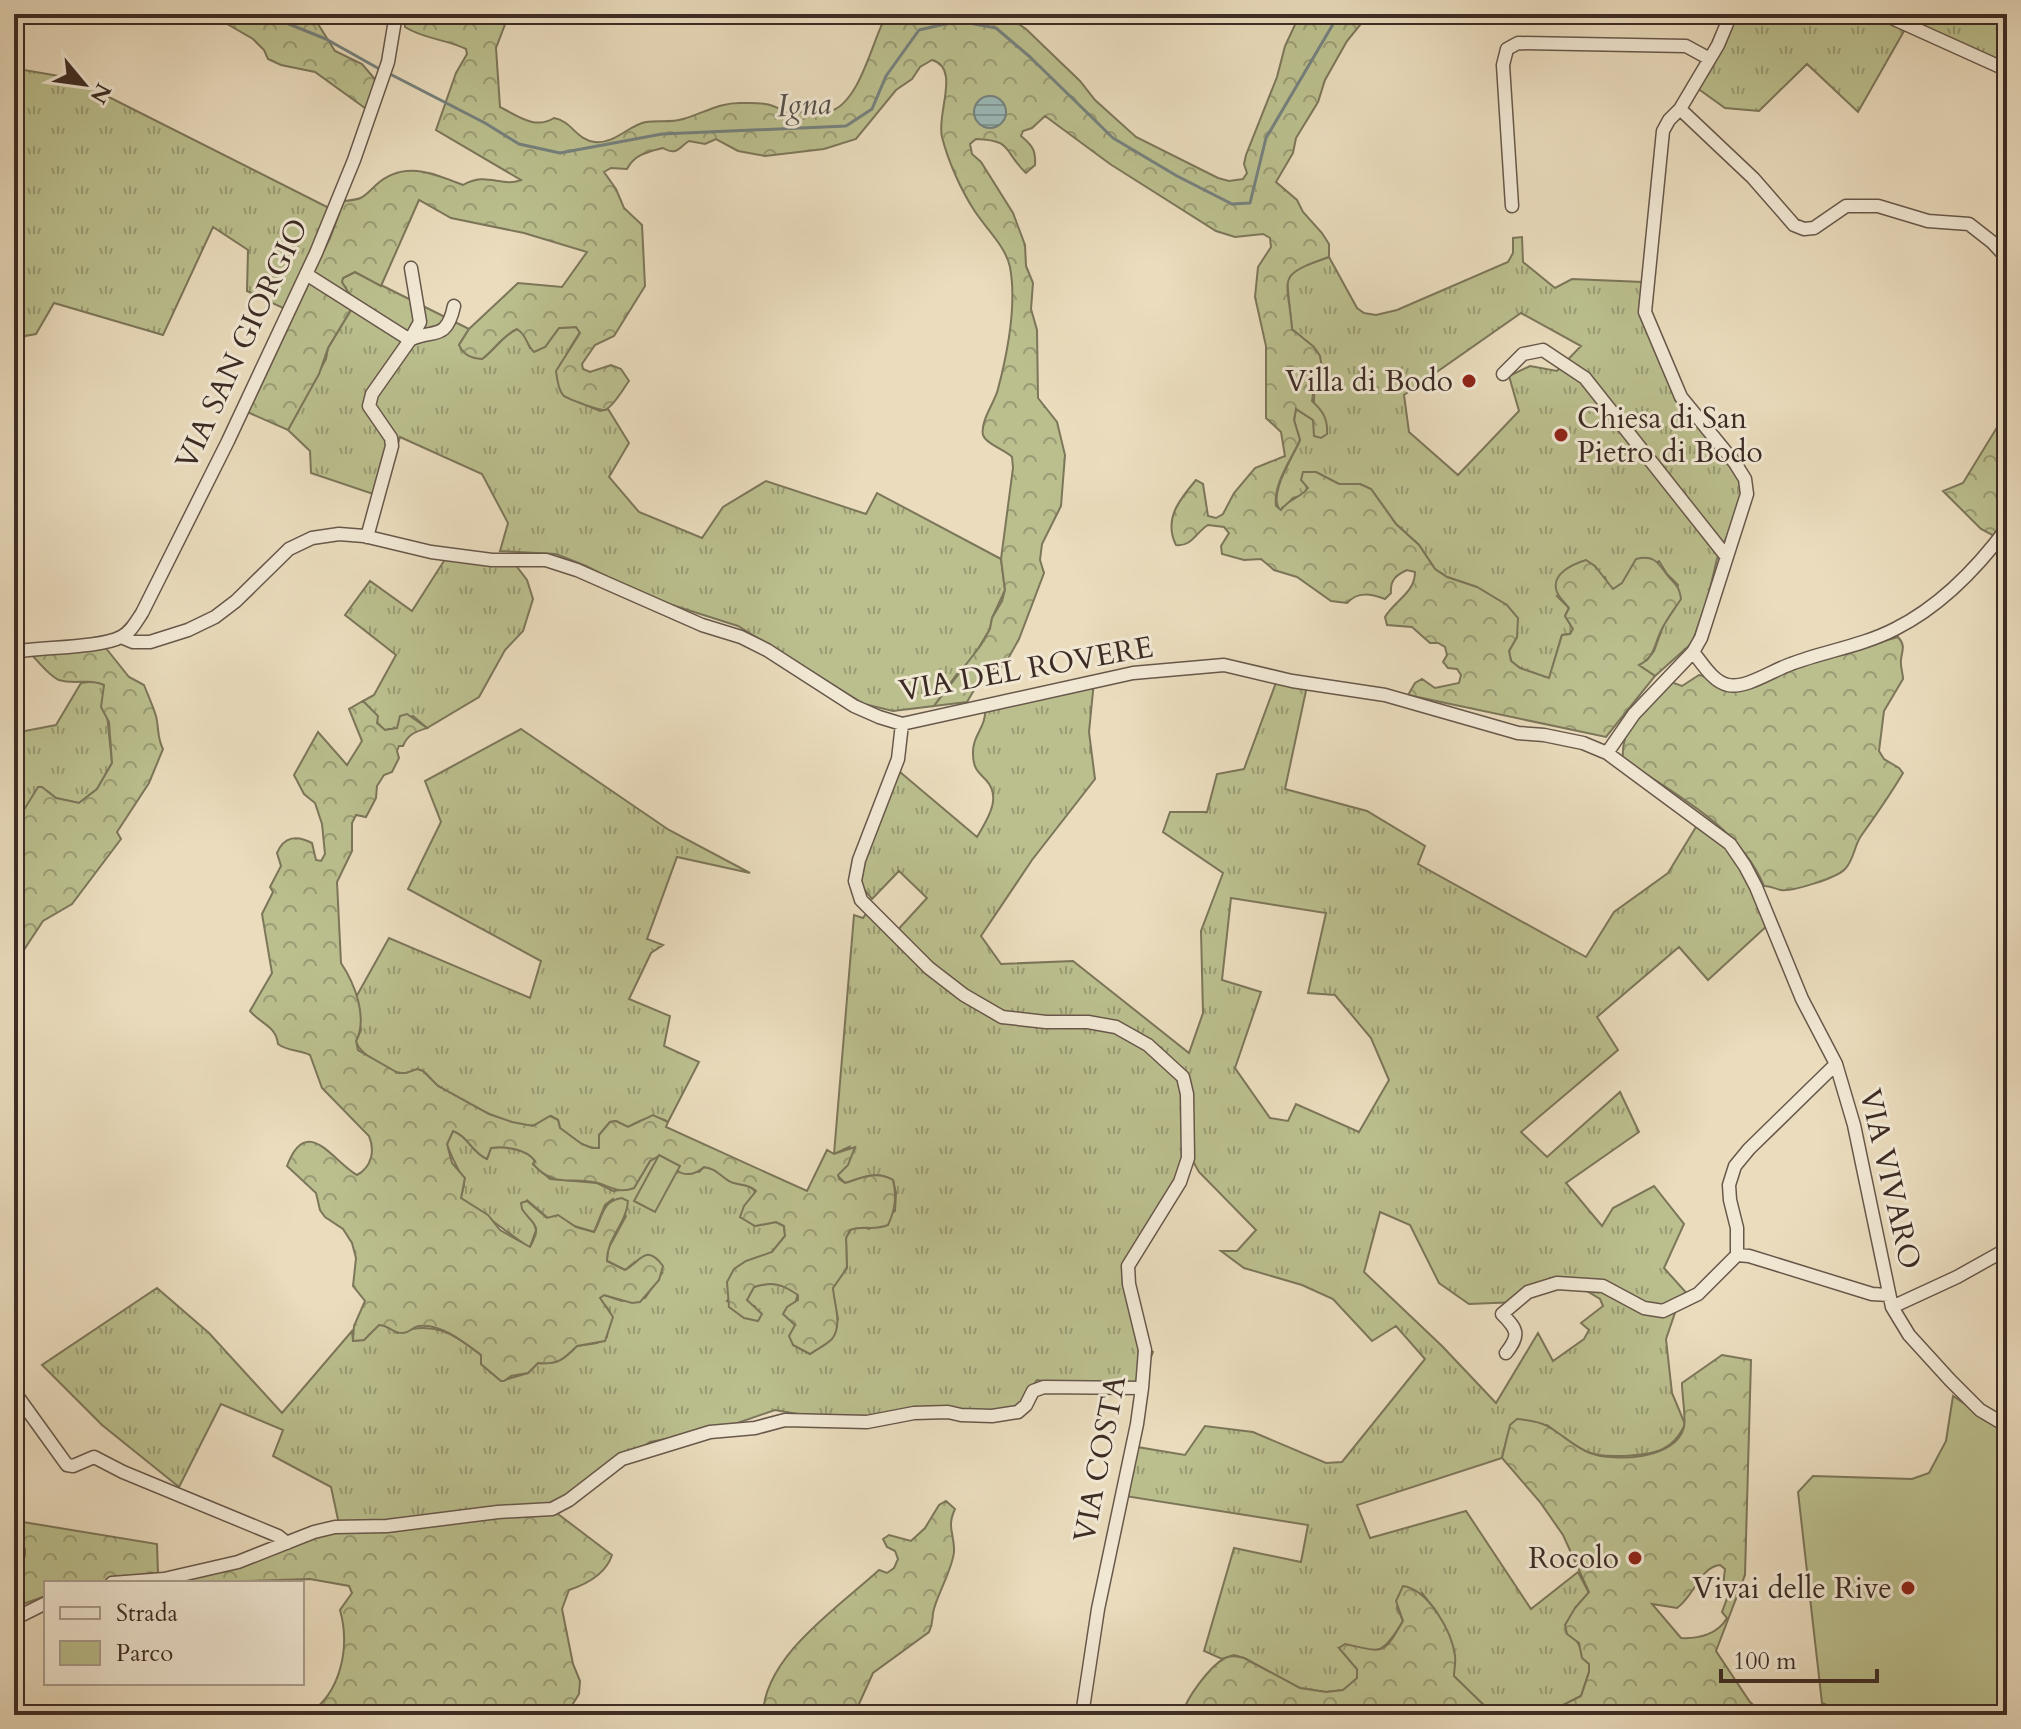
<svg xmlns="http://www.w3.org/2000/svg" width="2021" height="1729" font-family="Cardo,serif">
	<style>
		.grass { fill: url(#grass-tufts); stroke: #7c765a; stroke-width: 2; fill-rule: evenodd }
		.forest { fill: url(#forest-crowns); stroke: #7c765a; stroke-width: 2; fill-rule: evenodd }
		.park { fill: #bbbf8e; stroke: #7c765a; stroke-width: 2 }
		.water { fill: url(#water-rules); stroke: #75817e; stroke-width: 2 }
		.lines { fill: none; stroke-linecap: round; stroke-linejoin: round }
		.stream { stroke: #75817e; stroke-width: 3 }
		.minor-casing { stroke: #68584b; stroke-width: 15 }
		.minor { stroke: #f1e8d4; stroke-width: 12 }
		.poi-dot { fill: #8f2418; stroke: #f1e8d4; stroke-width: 3 }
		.labels { text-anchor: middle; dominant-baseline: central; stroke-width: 6; stroke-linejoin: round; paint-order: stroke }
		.street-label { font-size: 30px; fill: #3d2c25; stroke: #f1e8d4 }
		.poi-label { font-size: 30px; fill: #3d2c25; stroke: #f1e8d4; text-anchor: end }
		.water-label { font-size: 32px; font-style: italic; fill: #54504a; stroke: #f1e8d4 }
	</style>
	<defs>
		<pattern id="grass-tufts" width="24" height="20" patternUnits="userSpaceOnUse" patternTransform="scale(2)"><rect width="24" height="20" fill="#bbbf8e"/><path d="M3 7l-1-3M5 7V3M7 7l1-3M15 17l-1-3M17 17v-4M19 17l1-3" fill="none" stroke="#999b74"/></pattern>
		<pattern id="forest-crowns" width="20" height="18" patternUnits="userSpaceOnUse" patternTransform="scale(2)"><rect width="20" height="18" fill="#bbbf8e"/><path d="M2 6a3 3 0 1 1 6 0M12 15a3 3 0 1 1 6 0" fill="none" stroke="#999b74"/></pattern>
		<pattern id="water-rules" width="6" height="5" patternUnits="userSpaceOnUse" patternTransform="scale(2)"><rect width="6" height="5" fill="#9abab9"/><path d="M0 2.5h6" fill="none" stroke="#7f9796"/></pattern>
	</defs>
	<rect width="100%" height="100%" fill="#eadcbd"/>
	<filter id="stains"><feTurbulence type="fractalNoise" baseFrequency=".0025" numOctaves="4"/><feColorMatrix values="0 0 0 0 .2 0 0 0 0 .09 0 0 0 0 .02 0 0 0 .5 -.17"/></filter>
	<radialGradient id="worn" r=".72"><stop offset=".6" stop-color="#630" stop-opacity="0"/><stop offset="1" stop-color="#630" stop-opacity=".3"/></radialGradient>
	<path class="grass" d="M14,14H21L18,69L59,76L85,85L331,209L285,309L247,291L248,250L213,227L163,335L54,303L36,334L25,336L14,358Z
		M1728,14H1915L1912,18L1930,17L1933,14H2005L2007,67L1908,24L1858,112L1807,64L1759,111L1725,108L1697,88Z
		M1522,237L1523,262L1555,288L1572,279L1643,282L1641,312L1681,403L1739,472L1742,485V502L1717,559L1707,601L1692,643L1655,676L1638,665L1647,660L1654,651L1678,585L1667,574L1659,561L1613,589L1608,586L1605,577L1557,596L1569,608L1565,616L1573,629L1570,634L1562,635L1549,679L1520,668L1511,661L1509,651L1517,637L1477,587L1447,577L1435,569L1419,545L1396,524L1371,489L1360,484H1339L1316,472L1304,495L1293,498L1281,511C1266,497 1293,457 1300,440L1294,420L1296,409L1313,420L1315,381L1322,368L1292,329L1287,281L1294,269L1329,257L1357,308L1364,313L1376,315L1397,310L1508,262L1513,253V238ZM1521,313L1581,346L1557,371L1530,366L1509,376L1519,411L1458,475L1409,432L1404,395Z
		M355,272L469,329L459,345L482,359C495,350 503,335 517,329L524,333L530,348L545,347L559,328L576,327L580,332L570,348L564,396L600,411L608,409L629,443L609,477L639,512L702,538L723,507L766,481L866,514L877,493L1001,559L1005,590L992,618L990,629L972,659L957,674L934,706L893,711L864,704L738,626L647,597L586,566L556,554L500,551L508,523L482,474L400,437L382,497L311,473L310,451L288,430L326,359L328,348L355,303L341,282L343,278Z
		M449,553L514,563L527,580L533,599L523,631L505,650L479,697L427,728L413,716L399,723L398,728L385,730C373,722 373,710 363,701L374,695L396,655L345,615L370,581L412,611Z
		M1277,680L1307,686L1285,789L1367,811L1425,846L1418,864L1586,957L1614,912L1668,873L1699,822L1734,855L1769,924L1708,980L1679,947L1597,1017L1618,1050L1521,1132L1547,1157L1620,1092L1639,1132L1566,1183L1602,1226L1613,1208L1654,1186L1684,1224L1664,1268L1691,1298L1677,1307L1666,1339L1672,1393L1685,1424C1673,1453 1650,1455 1622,1456C1611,1456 1601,1457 1590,1453C1574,1447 1561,1435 1547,1425L1508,1434L1502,1458L1357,1505L1370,1538L1466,1511L1531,1609L1578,1572L1589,1593L1575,1608V1639C1583,1647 1580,1656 1589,1664V1672L1581,1696L1549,1713L1536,1715L1533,1710L1515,1712L1514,1715H1494L1453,1676L1455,1656L1436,1611L1422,1593L1397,1607L1403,1621C1380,1658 1380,1652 1339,1648L1357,1669L1358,1678L1344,1690L1326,1692L1299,1688L1244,1658L1234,1655L1222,1659L1204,1651L1234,1548L1301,1562L1308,1525L1125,1496L1137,1447L1185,1455L1205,1426L1253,1432L1326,1463L1342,1462L1425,1359L1396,1326L1372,1341L1333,1299L1302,1285L1244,1268L1221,1251H1237L1256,1230L1199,1172L1190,1156L1183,1153L1174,1185L1128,1260L1150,1350L1153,1352L1137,1394L1037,1380L1017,1407L995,1411L938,1409L867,1426L775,1410L723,1428L650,1442L554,1511L340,1529L331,1487L273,1456L283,1430L221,1404L179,1487L102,1425L42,1365L157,1288L209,1333L282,1413L352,1331L353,1341L364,1340L378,1325H385L397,1333C433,1320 453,1333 481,1355V1364L501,1381L528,1373L538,1363C558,1365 564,1359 577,1346L597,1343L607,1337C607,1328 613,1321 610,1313C609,1308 602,1303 599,1298L604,1295L622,1301L645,1298L662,1273L635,1262L625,1270L607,1261L608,1249L626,1216L613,1199L605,1205L594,1232L548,1218L528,1201L536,1230L530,1247L527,1246C504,1230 484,1214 461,1198C461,1193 464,1189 464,1184C463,1176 450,1156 447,1144L453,1131C468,1136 472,1153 487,1159L491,1148C505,1146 527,1149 535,1161L533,1164L550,1179L597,1183L613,1191L634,1188L650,1161L659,1156L699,1172L704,1167C720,1169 721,1177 732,1182C742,1186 748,1183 756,1192C752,1200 745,1208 741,1217L755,1226L776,1222L784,1226L785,1236L772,1252L763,1257L727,1301L756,1307L749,1304L747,1299L754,1287C773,1281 782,1284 798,1294L790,1319L795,1325L793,1345L810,1354L827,1343L838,1319L832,1288L847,1268L846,1238L850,1230L860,1226L869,1229L895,1211L896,1193L893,1180C876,1170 861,1178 845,1183L837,1175L849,1147L834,1154L854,915L863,918L868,911L894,934L927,898L899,871L872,899L863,888L860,875L892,787L900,772L977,837C986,821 1003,798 986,780C978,772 973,768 973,754C972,735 987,727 985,708L1094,681L1089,732L1095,779L1032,860L981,936L1001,964L1073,961L1189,1053L1203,1013L1201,931L1223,873L1163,832L1170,812H1207L1217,774L1244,769ZM1231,898L1326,913L1308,993L1335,995L1371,1038L1389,1080L1359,1132L1296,1104L1288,1121L1270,1118L1235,1068L1261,992L1222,980ZM1380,1212L1410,1225L1439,1283L1469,1304L1518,1302L1550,1278L1568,1284L1570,1281L1600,1299L1603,1306L1581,1323L1589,1330L1584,1339L1553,1361L1538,1333L1496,1403L1442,1346L1364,1272Z
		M96,681L104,685L112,763L97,789L79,803L56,798L47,791L36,792L14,826V733L56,725L81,683Z
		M521,729L669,830L750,873L677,857L647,939L663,945L651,953L629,999L670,1016L664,1046L699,1062L668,1122C654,1113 642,1119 628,1127L616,1121L610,1122L599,1135L601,1143L599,1148C583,1149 572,1137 560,1128L558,1120L551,1116C545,1119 539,1123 534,1125C514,1131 453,1097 437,1085C432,1081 428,1074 423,1071C417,1067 412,1073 406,1073C392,1075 359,1054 356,1041L361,1030L355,999L389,938L530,998L541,961L408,889L441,822L425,781Z"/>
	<path class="forest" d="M210,14H297L308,18L318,24L335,51L362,64L380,85L369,111L315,72L281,65L268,59L264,50L253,39Z
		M405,14H509L496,48L500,107C518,116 535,130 554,118C572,121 576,140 595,142C615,144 629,125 646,122C659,120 670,123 683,119C704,113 720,102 742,103C752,103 764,102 773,106C787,111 792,119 806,109C815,109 823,114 831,111C861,101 873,37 887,14H1004L1026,29L1080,81L1095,100L1136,137L1218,178L1229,181L1243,179L1247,173L1244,164L1246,155L1277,77L1285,46L1300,14H1369L1347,41L1325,80L1318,102L1296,138L1293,153L1276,182L1297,200L1303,212L1322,233L1329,244V257C1274,276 1288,277 1292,329L1314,347L1320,356L1322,368L1315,381L1312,401C1323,411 1328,419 1327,434L1321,438L1314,436L1313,420L1296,409L1294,420L1300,440C1291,460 1273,484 1276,506L1281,510C1289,498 1301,498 1308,488L1301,480L1303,472H1316L1339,484H1360L1371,489L1396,524L1419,545L1435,569L1447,577L1477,587L1507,605L1518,618L1517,637L1509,651L1511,661L1520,668L1549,678L1562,635L1570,634L1573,629L1565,616L1569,608C1565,602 1559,598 1557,592C1550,574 1573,564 1586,560L1595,566L1613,589L1622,583L1636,559C1654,554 1658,563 1668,576C1676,585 1679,586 1681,599C1674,610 1665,621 1660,633C1654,647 1654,657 1639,665L1655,676L1606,737L1408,695L1415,683L1422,679L1435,688L1459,683L1461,675L1457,669L1448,668L1443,662L1447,655L1445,647L1438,643H1430L1412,627L1387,625L1385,617C1395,600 1415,593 1415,572L1407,570C1396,575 1390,580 1391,593L1385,599C1371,594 1358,591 1347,603L1331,601L1297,577L1274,570L1261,559L1244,560L1222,554L1221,546L1229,533L1224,527L1208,525C1196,532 1192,547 1176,545C1163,519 1180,499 1196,480L1203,484L1208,516L1216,518L1223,514L1234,493L1255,468L1285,456L1281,432L1266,418V346L1255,297L1258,267L1271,247L1270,238L1263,234L1235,237L1216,231L1110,164L1045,116L1032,128L1023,131L1021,136C1032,145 1036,150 1035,165L1026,173C1003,151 1013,140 976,139L970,144L972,154L981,162L1013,213L1025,245L1026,266L1033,283L1031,309L1037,330L1038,398L1057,422L1065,455L1061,506L1042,544L1040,560L1044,573L1019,639L1004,666L984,673L967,702L934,706L981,645L990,629L992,618L1002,601L1005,590L1001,559L1013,468L1012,457C1005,450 986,444 983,435C980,421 995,402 998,389C1008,351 1017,305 1010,267C1005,245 986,229 974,210C961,190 948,161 942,137C936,114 961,68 932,60L920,67L912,79L896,90L856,139L824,149L765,156L738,151L716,139L705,144L689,141C678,148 677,156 663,148C648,152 635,154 627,169L611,168L604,172L616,189L624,208L642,225L645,286L614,336L595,345L582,364L583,369L590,372L611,365L621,369L629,381C623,389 614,406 605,410C601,411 567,399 563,395C558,389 557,379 556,371L580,333L576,327L559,328L545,347L534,352C526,345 527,335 517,329C503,335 494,350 482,359C470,358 464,355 459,345L469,329L518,283L562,287L587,252L524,233L451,218L419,200L381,286L355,272L343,278L342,282L355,303L328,348L319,374L288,430L245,411L330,238L344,201C364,199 362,198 376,185C403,160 433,173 463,185C487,171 501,188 521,180L436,130L456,73L467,54L466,49C446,39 423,39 405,27Z
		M2007,411V521L1996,537L1981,529L1943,491L1963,483Z
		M1898,637C1906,646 1902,650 1901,660C1900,666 1903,673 1903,679L1884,711L1879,751L1884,759L1899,768L1903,773C1890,795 1876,815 1861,836C1854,846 1854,860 1845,869C1837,878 1791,892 1781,890C1775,889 1771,886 1764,886C1739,826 1674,794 1623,759C1620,727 1646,704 1665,680L1682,686L1699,675L1708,677L1726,690L1781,670Z
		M105,647L129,677L144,685C148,695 153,706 156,716C159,728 157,738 163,749L149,783L117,832L121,839L72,904L43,921L14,965V826L38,787H42L56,798L79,803L97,789L112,763L109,722L101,707L104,685C90,678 74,685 59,680C49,676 38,661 30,653Z
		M363,701L378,716L377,723L385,730L397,728L400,716L407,714L427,728C415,732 408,734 403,746H399L397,751L399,758L392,772L384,775L377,786L376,798L366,817L356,815L352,823V851L337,882L341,963C355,984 368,1018 356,1041L358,1050L398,1073H406L417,1069L423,1071L438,1086L489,1114L512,1122L533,1126L550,1116L558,1120L560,1128L582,1144L592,1148H599V1135L610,1122L616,1121L628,1127L653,1115L668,1122L666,1127L807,1191L827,1150L834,1154L855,1147L848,1165L838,1175L839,1179L845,1183C862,1178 876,1170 893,1180C897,1197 895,1210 888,1225C874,1231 863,1225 850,1230L846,1238L847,1268L833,1288C834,1304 843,1325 832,1339C826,1345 817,1349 810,1354L793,1345L789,1336L795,1325L783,1314L787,1307L798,1300V1295C782,1284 773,1281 754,1287L747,1300L762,1314L758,1321L744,1318L729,1307L727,1282L734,1269L746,1261L772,1252L785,1236L784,1226L776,1222L755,1226L740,1217L744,1206L756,1191C747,1182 735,1187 726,1179C717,1173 716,1169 704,1167C686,1183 673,1169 659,1156L650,1161L634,1188C619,1194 611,1187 598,1183C571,1176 555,1189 533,1164L535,1161C527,1149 505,1146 491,1148L487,1159C472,1153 468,1136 453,1131L447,1144L452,1163L465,1178L461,1198L488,1215L500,1230L530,1247C543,1223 533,1226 522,1209L521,1203L527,1201L547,1218L558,1215L576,1227L594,1232C603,1217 601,1201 622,1198L628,1201C627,1223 606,1239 607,1261L625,1270C641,1261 646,1243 663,1266L659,1280L640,1302L632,1303L604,1295L600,1298L613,1317L605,1341L577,1346C564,1359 558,1365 538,1363L528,1373L511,1376L504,1381H501L481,1364V1355C465,1343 441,1323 419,1326C411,1327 410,1334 402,1333C393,1333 388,1325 379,1325L364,1340L353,1341L354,1326L365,1301L353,1286L356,1258L352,1243L343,1229L325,1217L320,1210L316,1193L287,1166C307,1112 334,1163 357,1175C372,1167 375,1150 369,1136L322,1088L310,1055C299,1050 287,1051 278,1044C276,1026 261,1024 250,1011L272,973L262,914L273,892L270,887L281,866L277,853C284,836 297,835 312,843L316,860L321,861L325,854L322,824L315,803L304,794L294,775L318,732L347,765L362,741L349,709Z
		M1722,1355L1751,1360L1745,1575L1716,1651L1750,1702L1764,1715H1543L1581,1696L1589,1672V1664L1582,1658L1579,1643L1567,1634L1565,1625L1575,1608L1589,1592L1563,1535L1540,1502L1502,1458L1510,1425L1517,1419C1527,1420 1538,1421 1547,1426C1562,1434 1574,1447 1590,1453C1614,1462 1676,1460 1684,1427C1686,1417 1682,1395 1682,1383ZM1720,1565L1725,1569L1723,1587L1729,1593L1722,1612L1727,1618C1718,1634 1699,1639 1681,1638L1652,1604L1677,1608C1695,1595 1700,1567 1720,1565Z
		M946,1501L955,1509C946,1528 955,1534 954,1552C952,1571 936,1596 933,1613C932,1621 933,1624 929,1632L873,1673L854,1715H763C764,1656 840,1606 879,1570L887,1573L894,1568L898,1559L895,1551L887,1547L883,1539L889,1535L911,1541L925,1528L939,1505Z
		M14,1511L23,1522L157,1544L158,1574L100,1583H46V1596L14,1607V1569L25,1556V1549L14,1540Z
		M554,1511L612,1555C606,1574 587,1584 569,1590L562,1609L573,1664L580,1681L579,1694L566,1715H307C342,1693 350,1646 340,1610L352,1593L349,1586L310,1579L188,1583V1573L324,1531Z
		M1403,1586C1429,1590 1452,1632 1455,1656C1456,1662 1454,1670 1454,1676L1494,1715H1182C1186,1698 1210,1666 1225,1658C1231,1655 1237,1656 1244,1658L1300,1688L1326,1692L1343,1690L1357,1678V1669L1339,1648L1345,1644C1384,1652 1382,1657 1403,1621L1396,1601Z"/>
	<path class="park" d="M659,1155L680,1166L655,1212L634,1201Z
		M1953,1396L2007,1432V1715H1851L1822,1703L1798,1492L1813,1476L1912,1479L1929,1473L1946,1441Z"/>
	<path class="water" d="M974 112a16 16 0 1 1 32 0a16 16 0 1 1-32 0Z"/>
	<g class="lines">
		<path class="stream" d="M264,14L326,39L383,71
			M390,74L485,123L519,144L560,153L662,134L846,126L872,109L886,76L919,30L958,21L996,28L1030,57L1113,138L1177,176L1232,204L1250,203L1266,138L1339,14"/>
		<g class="minor-casing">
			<path id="minor" d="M1883,14L2007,70
				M1680,109L1753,178L1794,225L1804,229L1814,228L1846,206H1878L1928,221L1969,224L1992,242L2007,258
				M1512,206L1503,65L1507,49L1518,43L1686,46L1708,58
				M306,274L410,340L372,394L369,406L391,438L392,446L367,537
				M410,340L420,322L411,268
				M410,340C432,328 446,343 454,306
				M1503,374L1523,354L1543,350L1585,378L1726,556
				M121,637L133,642H150L188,630L215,617L236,601L289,549L312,538L339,534L364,536L431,552L492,560H546L577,570L702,625L741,637L767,650L854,706L879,717L902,724L1133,673L1224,665L1292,681L1385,695L1518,733L1544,735L1583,743L1607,753L1730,844L1745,866L1756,887L1802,999L1836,1064L1854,1125L1892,1307L1909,1335L1950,1380L1980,1410L2007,1426
				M14,652C41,647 100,648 121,637C131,632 136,622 142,613L228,441L316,253L354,160L388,62L396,14
				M1693,652C1702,663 1713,682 1728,685C1746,689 1773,670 1791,664C1825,651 1862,646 1895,629C1939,607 1978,567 2007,528
				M902,724L898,759L859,860L855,881L861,900L929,968L964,995L1002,1017L1046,1022H1088L1116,1027L1148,1045L1183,1077L1187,1094L1188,1158L1180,1182L1128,1266L1129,1284L1145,1350L1142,1388L1137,1424L1098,1609L1082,1715
				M1607,753L1634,714L1693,652L1701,638L1747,494L1745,479L1735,463L1681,397L1645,312L1663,131L1669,120L1680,109L1718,45L1731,14
				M1737,1255V1228L1730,1200L1729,1185L1735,1166L1749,1149L1836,1064
				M1892,1307L1957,1277L2007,1249
				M1506,1353C1520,1335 1518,1330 1502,1314L1528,1292L1557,1283L1603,1286L1644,1308L1663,1311L1698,1294L1737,1255L1749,1256L1872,1294L1889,1295
				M18,1397L67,1465L73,1466L94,1457L123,1472L278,1536L287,1543
				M112,1583L164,1579L238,1562L314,1532L335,1527L387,1526L498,1512L552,1509L569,1500L622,1459L710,1432L755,1428L785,1420L867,1422L914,1413L948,1412L961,1415L992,1416L1018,1412L1026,1405L1033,1391L1044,1387L1142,1388
				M14,1619L46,1603"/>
		</g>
		<use href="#minor" class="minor"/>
	</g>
	<g class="poi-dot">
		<circle cx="1469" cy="381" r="8"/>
		<circle cx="1561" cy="435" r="8"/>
		<circle cx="1635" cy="1558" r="8"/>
		<circle cx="1908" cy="1588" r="8"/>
	</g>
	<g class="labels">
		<g class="street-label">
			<text transform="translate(242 344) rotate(-65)">VIA SAN GIORGIO</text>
			<text transform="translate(1026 669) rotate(-10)">VIA DEL ROVERE</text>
			<text transform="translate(1890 1179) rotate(77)">VIA VIVARO</text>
			<text transform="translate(1100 1459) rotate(-79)">VIA COSTA</text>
		</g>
		<g class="poi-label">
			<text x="1453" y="381">Villa di Bodo</text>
			<text x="1577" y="418" text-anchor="start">Chiesa di San<tspan x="1577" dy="34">Pietro di Bodo</tspan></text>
			<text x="1619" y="1558">Rocolo</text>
			<text x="1892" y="1588">Vivai delle Rive</text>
		</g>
		<g class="water-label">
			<text transform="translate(804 105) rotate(-3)">Igna</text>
		</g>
	</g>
	<rect width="2021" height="1729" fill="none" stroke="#eadcbd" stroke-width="48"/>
	<rect x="16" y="16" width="1989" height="1697" fill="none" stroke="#3d2c25" stroke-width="4"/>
	<rect x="24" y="24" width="1973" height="1681" fill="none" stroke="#3d2c25" stroke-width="2"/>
	<rect x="44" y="1581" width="260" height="104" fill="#f1e8d4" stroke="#a99d8e" stroke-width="2"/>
	<rect x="60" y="1607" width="40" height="12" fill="#f1e8d4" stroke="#a99d8e" stroke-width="2"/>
	<text x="116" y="1621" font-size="24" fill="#3d2c25">Strada</text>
	<rect x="60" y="1641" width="40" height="24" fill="#bbbf8e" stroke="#a99d8e" stroke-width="2"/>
	<text x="116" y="1661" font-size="24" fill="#3d2c25">Parco</text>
	<g transform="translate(84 84) rotate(119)" stroke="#f1e8d4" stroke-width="6" paint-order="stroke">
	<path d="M0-6L14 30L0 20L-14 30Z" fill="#3d2c25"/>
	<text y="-12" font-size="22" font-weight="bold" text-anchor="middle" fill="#3d2c25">N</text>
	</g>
	<path d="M1721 1669v12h156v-12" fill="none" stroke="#3d2c25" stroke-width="4"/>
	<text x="1733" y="1669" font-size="24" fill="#3d2c25" stroke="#f1e8d4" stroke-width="6" paint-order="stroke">100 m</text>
	<rect width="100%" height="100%" filter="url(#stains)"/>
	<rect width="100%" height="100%" fill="url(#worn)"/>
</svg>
